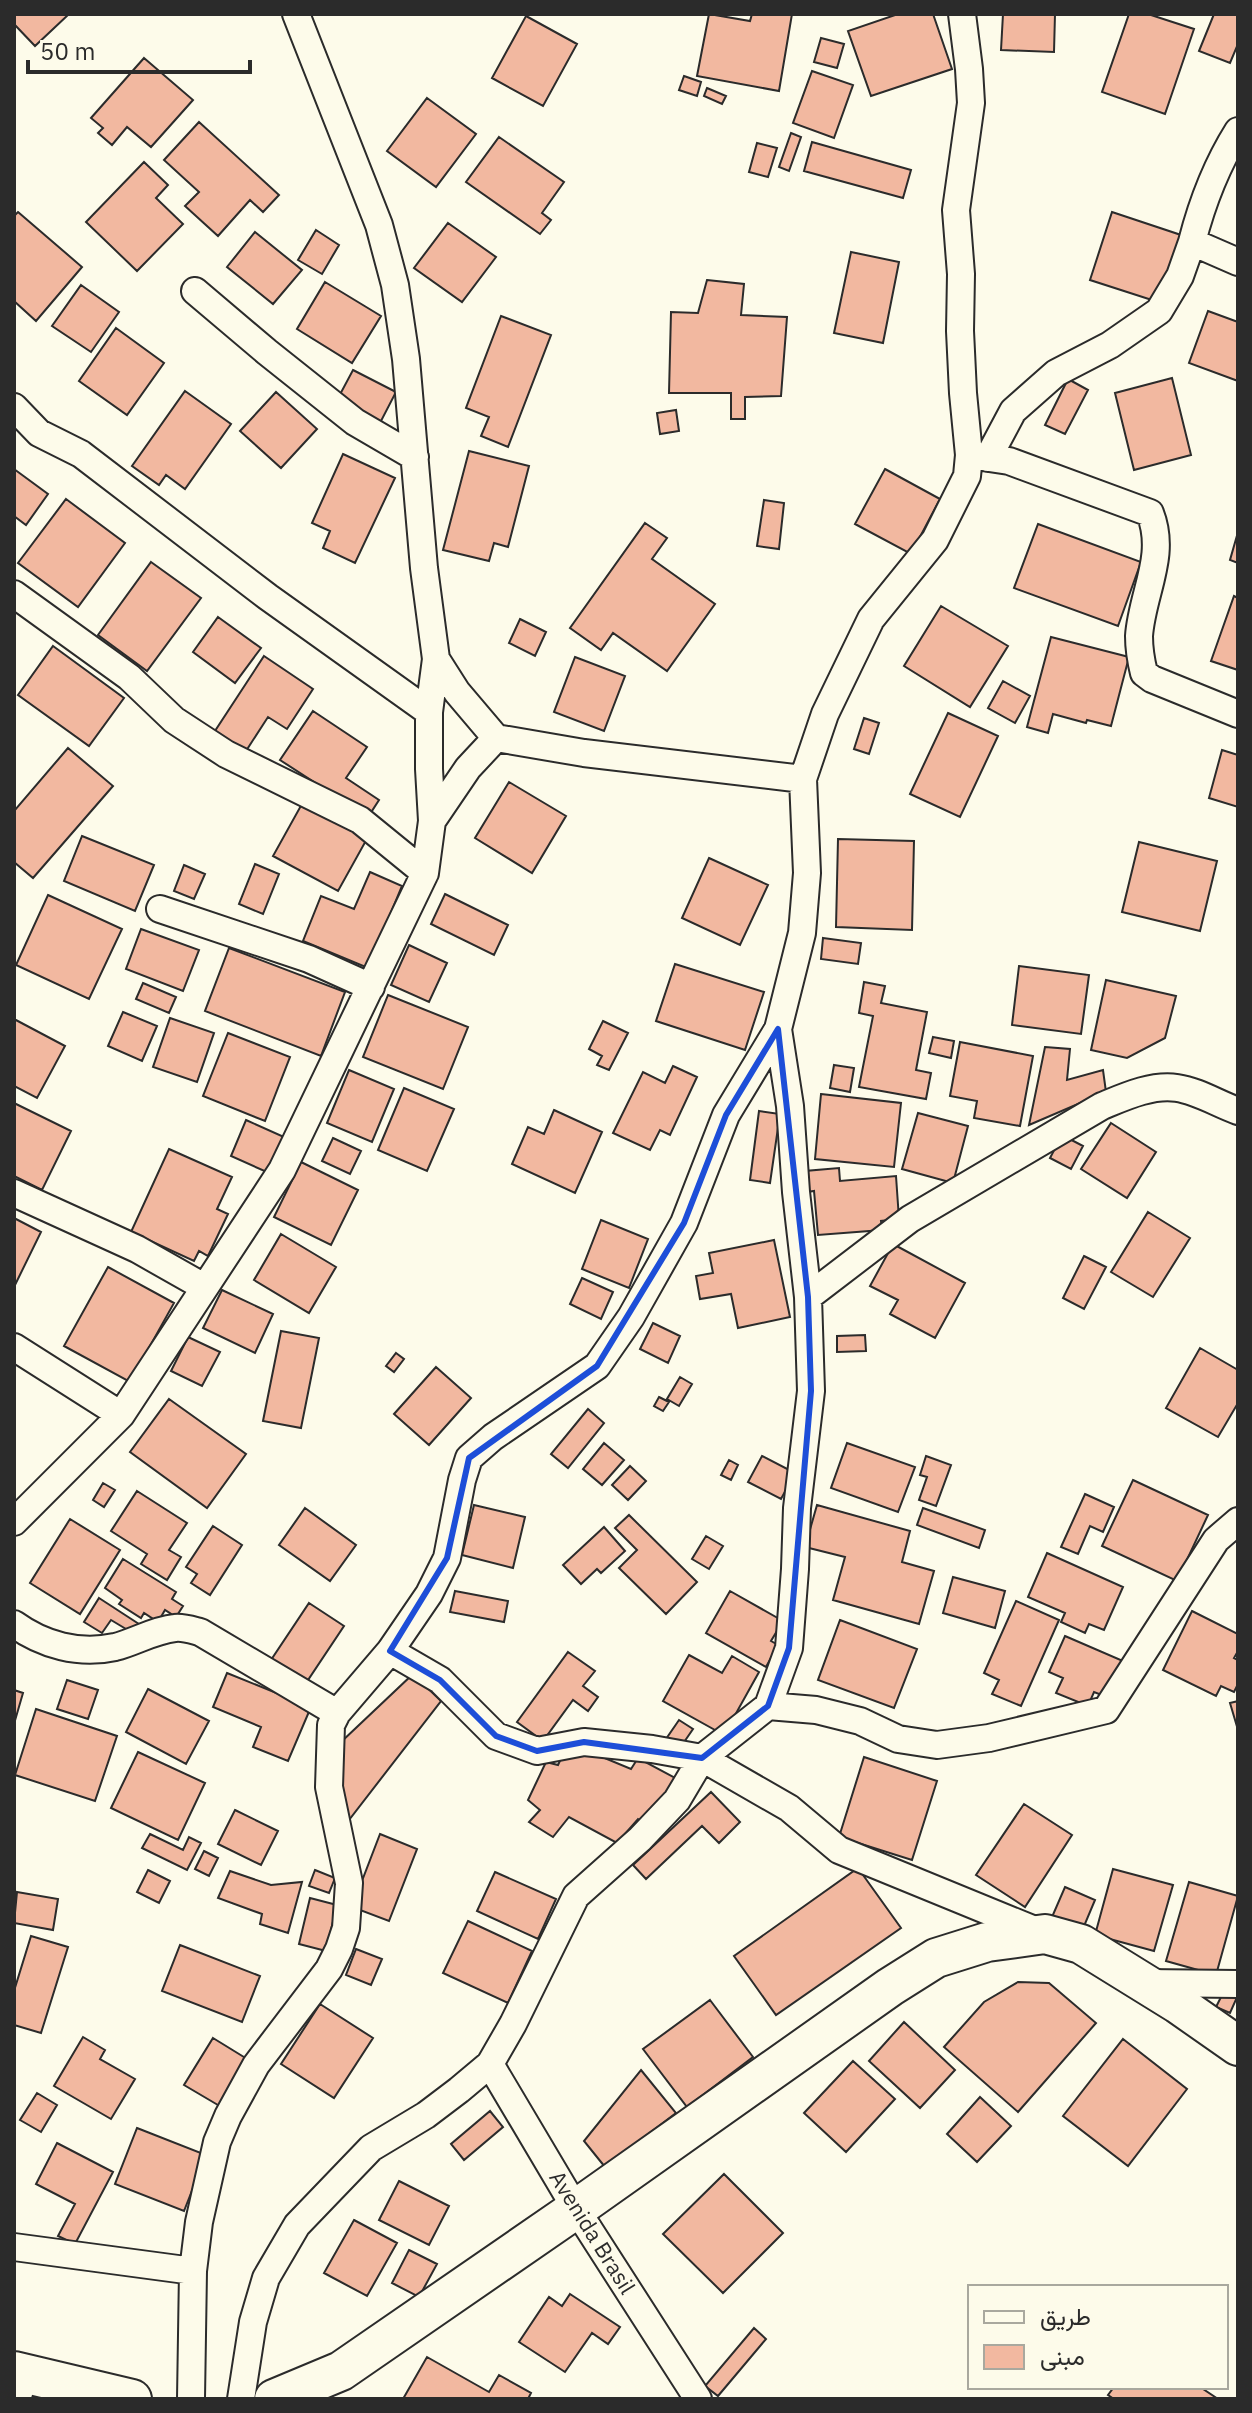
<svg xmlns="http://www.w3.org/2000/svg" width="1252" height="2413" font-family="'IBM Plex Sans',Vazirmatn,sans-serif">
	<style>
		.building { fill: #f2b8a0; stroke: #2b2b2b; stroke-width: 2 }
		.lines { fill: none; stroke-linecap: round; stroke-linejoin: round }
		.street-casing { stroke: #2b2b2b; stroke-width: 30 }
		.secondary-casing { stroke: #2b2b2b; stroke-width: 42 }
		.street { stroke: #fdfbea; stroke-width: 26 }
		.secondary { stroke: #fdfbea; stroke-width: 38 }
		.marked { fill: none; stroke: #1d4ed8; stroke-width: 6; stroke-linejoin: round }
		.labels { text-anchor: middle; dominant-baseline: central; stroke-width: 6; stroke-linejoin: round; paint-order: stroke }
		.street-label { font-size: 22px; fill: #2b2b2b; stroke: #fdfbea }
	</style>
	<rect width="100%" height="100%" fill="#fdfbea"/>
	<path class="building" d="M14,14H69L35,46L14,24Z
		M709,14L750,21L752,14H792L779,91L697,76Z
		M898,14H933L952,69L871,96L848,31Z
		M1003,14H1055L1054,52L1001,50Z
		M1129,14H1148L1194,29L1165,114L1102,92Z
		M1214,14H1238V44L1230,63L1199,51Z
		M526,16L577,44L543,106L492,78Z
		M821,38L844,44L837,68L814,62Z
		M144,58L193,100L151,147L127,127L112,145L98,133L103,128L91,118Z
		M812,71L853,85L834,138L793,123Z
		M684,76L701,82L697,96L679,90Z
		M707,88L726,96L722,104L704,96Z
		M427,98L476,134L436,187L387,151Z
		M199,122L279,195L263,212L250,200L218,236L185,206L199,192L164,160Z
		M791,133L801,137L789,171L779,167Z
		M499,137L564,182L542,213L551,220L540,234L466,182Z
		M812,142L911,170L903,198L804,171Z
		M757,143L777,148L768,177L749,172Z
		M144,162L168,185L156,198L183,224L137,271L86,222Z
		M18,212L82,267L36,321L14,301V216Z
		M1112,212L1181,235L1158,302L1090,280Z
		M448,223L496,257L462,302L414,268Z
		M316,230L339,245L322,274L298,260Z
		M255,232L302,270L273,304L227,267Z
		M851,252L899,262L883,343L834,333Z
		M707,280L744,284L741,315L787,317L781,396L745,397V419H731V393H669L671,312L698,313Z
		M325,282L381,316L352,363L297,329Z
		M81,285L119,312L91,352L52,326Z
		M1208,311L1238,322V381L1189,363Z
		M501,316L551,335L508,447L481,436L489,417L466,408Z
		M116,328L164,363L127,415L79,381Z
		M353,370L396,392L380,423L337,400Z
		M1172,378L1191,455L1134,470L1115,393Z
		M1068,379L1088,390L1065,434L1045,425Z
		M185,391L231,424L185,489L166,475L159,485L132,466Z
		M276,392L317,429L281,468L240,431Z
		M676,410L679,431L660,434L657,413Z
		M469,451L529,466L508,547L494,543L489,561L443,550Z
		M343,454L395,478L355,563L323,548L330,531L312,523Z
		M14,469L48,494L26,525L14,516Z
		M885,469L940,499L911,554L855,524Z
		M66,499L125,543L78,607L18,563Z
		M764,500L784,503L779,549L757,546Z
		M645,523L667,538L652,559L715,604L667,671L613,633L601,650L570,628Z
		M1038,524L1141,562L1118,626L1014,588Z
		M1238,532V563L1230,560Z
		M151,562L201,598L147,671L98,635Z
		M1234,596L1238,598V670L1211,661Z
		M941,606L1008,646L970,707L904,666Z
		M218,617L261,648L235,683L193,652Z
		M520,619L546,632L535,656L509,643Z
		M1051,637L1129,657L1111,726L1087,720L1086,723L1053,714L1048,733L1027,727Z
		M53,646L124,698L89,746L18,695Z
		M264,656L313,689L287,729L268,717L244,754L213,734Z
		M575,657L625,676L604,731L554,712Z
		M1003,681L1030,696L1015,723L988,708Z
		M313,711L367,747L346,778L379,800L368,817L280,760Z
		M948,713L998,736L960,817L910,794Z
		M864,718L879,723L869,754L854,749Z
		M68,748L113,786L33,878L14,862V811Z
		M1222,750L1238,755V807L1209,798Z
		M509,782L566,816L532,873L475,838Z
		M303,802L368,837L338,891L273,856Z
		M82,836L154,865L135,911L64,881Z
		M838,839L914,841L912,930L836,927Z
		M1139,842L1217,861L1200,931L1122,912Z
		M709,858L768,885L740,945L682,918Z
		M255,864L279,874L263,914L239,904Z
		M184,865L205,874L194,899L174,891Z
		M370,872L402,886L368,968L303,941L321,896L354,909Z
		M445,894L508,925L494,955L431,924Z
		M48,895L122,929L89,999L16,965Z
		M141,929L199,950L183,991L126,969Z
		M823,938L861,943L858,964L821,959Z
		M409,945L447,963L429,1002L391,985Z
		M229,948L345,992L321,1056L205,1011Z
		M675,964L764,992L745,1050L656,1021Z
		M1019,966L1089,975L1081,1034L1012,1025Z
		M1106,980L1176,996L1165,1038L1127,1058L1091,1050Z
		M864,982L885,986L881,1003L927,1012L916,1070L931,1073L926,1099L859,1087L873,1016L859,1013Z
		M143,983L176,997L169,1013L136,999Z
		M388,995L468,1027L443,1089L363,1057Z
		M123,1012L157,1026L142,1061L108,1046Z
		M170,1018L214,1033L197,1082L153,1067Z
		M14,1019L65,1046L37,1098L14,1086Z
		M603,1021L628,1033L609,1070L597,1065L602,1056L589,1049Z
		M228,1033L290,1057L265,1121L203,1096Z
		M933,1037L954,1041L951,1058L929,1053Z
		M960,1042L1033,1056L1020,1126L974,1118L977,1101L950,1096Z
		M1045,1047L1070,1049L1067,1080L1103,1070L1106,1092L1029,1125Z
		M834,1065L854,1068L850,1092L830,1088Z
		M673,1066L697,1077L670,1135L660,1130L650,1150L613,1133L643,1072L665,1083Z
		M349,1070L394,1089L372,1142L327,1123Z
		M404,1088L454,1109L427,1171L378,1150Z
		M821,1094L901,1103L894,1167L815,1159Z
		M14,1103L71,1131L42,1190L14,1176Z
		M554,1110L602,1132L575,1193L512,1164L528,1127L544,1134Z
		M759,1111L780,1114L770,1183L750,1180Z
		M918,1113L968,1126L953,1183L902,1169Z
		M246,1120L284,1137L269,1173L231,1156Z
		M1111,1123L1156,1152L1127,1198L1081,1169Z
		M1062,1135L1083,1146L1071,1169L1050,1158Z
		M333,1138L361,1151L350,1174L322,1161Z
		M169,1149L232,1177L217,1209L228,1214L208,1256L199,1251L194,1261L131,1232Z
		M301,1162L358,1190L331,1245L274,1217Z
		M839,1168L840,1181L896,1176L899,1219L881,1221L882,1230L818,1235L814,1191L807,1192L805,1171Z
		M1148,1212L1190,1238L1153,1297L1111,1272Z
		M14,1218L41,1232L14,1287Z
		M601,1220L648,1239L629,1288L582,1269Z
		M281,1234L336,1267L309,1313L254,1280Z
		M774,1240L790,1317L738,1328L731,1294L700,1299L696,1276L713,1273L709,1253Z
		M893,1244L965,1283L935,1338L890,1314L898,1300L870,1286Z
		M1084,1256L1106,1267L1084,1309L1063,1298Z
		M108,1267L174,1303L130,1382L64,1346Z
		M582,1278L613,1292L601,1319L570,1304Z
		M222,1290L273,1314L255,1353L203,1328Z
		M653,1323L680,1336L668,1363L640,1349Z
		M281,1331L319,1338L301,1428L263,1421Z
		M865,1335L866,1351L837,1352V1336Z
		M188,1337L220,1352L202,1386L171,1371Z
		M1200,1348L1238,1370V1403L1218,1437L1166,1408Z
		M396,1353L404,1359L394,1372L386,1366Z
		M436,1367L471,1398L429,1445L394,1414Z
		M680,1377L692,1384L679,1406L667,1399Z
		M659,1397L669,1402L663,1411L654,1406Z
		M169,1399L246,1454L207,1508L130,1452Z
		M588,1409L604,1423L568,1468L551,1454Z
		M604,1443L624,1460L602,1485L583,1469Z
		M847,1443L915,1467L898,1512L831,1488Z
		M762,1456L795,1473L781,1499L748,1482Z
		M926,1456L951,1465L936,1506L919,1500L927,1477L920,1475Z
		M729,1460L738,1465L731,1480L721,1475Z
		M630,1466L646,1481L628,1500L612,1485Z
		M1133,1480L1208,1515L1177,1581L1102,1546Z
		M103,1483L115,1490L104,1507L93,1500Z
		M137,1491L187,1523L169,1550L181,1557L167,1580L141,1564L147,1554L111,1531Z
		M1085,1494L1114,1507L1103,1532L1090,1526L1078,1554L1061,1547Z
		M474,1505L525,1517L513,1568L462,1555Z
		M817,1505L910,1531L902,1562L934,1571L919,1624L833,1600L845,1557L805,1547Z
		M305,1508L356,1545L330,1581L279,1545Z
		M923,1508L985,1530L979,1548L917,1525Z
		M629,1515L697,1582L666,1614L619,1568L637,1550L615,1528Z
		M70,1519L120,1550L80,1614L30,1583Z
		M213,1526L242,1545L210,1595L191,1583L197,1574L186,1567Z
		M604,1527L625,1551L601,1573L597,1569L581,1584L563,1565Z
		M706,1536L723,1546L709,1569L692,1559Z
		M1047,1553L1123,1587L1104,1630L1089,1624L1085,1633L1061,1622L1065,1613L1028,1597Z
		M123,1559L176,1592L172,1599L183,1606L176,1617L165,1610L158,1622L144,1613L141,1618L119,1604L122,1600L105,1588Z
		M953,1577L1005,1591L995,1628L943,1613Z
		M455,1591L508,1601L504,1622L450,1612Z
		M730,1591L783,1621L771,1641L778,1645L766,1667L706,1633Z
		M99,1598L142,1626L136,1635L111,1620L102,1633L84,1622Z
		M1016,1601L1059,1620L1021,1706L992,1694L999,1680L984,1673Z
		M309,1603L344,1626L306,1683L271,1660Z
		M1192,1611L1238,1634V1651L1234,1658L1238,1660V1684L1234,1692L1221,1686L1216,1696L1163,1670Z
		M840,1620L917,1649L894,1708L818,1680Z
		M1065,1636L1123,1661L1107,1697L1094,1692L1088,1706L1056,1693L1063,1678L1049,1672Z
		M568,1652L595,1671L583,1686L598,1697L588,1711L573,1700L543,1741L517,1722Z
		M689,1655L722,1673L732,1656L759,1672L724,1735L663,1701Z
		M227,1673L311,1707L288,1761L253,1747L261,1727L213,1707Z
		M413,1674L441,1701L349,1820L336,1787L340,1743Z
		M67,1680L98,1690L88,1719L57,1709Z
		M148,1689L209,1721L186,1764L126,1732Z
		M14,1690L23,1693L14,1724Z
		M1238,1701V1730L1230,1703Z
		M36,1709L117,1736L95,1801L15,1775Z
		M679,1720L693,1729L680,1748L666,1739Z
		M565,1750L595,1754L631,1769L638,1758L679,1780L642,1822L638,1819L617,1843L569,1817L553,1837L529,1822L540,1810L528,1800L546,1762L558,1765Z
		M138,1752L205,1783L178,1840L111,1808Z
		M864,1757L937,1781L912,1860L839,1837Z
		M711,1792L740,1822L719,1843L702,1826L646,1879L633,1865Z
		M1024,1804L1072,1835L1025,1907L976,1875Z
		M235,1810L278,1831L261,1865L218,1844Z
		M150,1834L183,1850L189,1837L201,1843L187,1870L142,1848Z
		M380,1834L417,1849L389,1921L352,1907Z
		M204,1851L218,1858L209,1876L195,1869Z
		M858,1868L901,1928L776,2015L734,1956Z
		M1113,1869L1173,1885L1154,1951L1095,1935Z
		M148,1870L170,1881L159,1903L137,1892Z
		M315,1870L335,1878L329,1893L309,1886Z
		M230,1871L271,1885L302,1882L288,1933L260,1924L262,1914L218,1898Z
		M495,1872L556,1899L538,1939L477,1911Z
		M1189,1882L1238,1896L1216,1975L1166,1961Z
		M1065,1887L1095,1900L1082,1931L1052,1917Z
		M17,1892L58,1899L53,1930L14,1923Z
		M310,1898L337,1905L326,1951L299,1944Z
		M468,1921L532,1951L508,2003L443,1973Z
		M31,1936L68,1947L41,2033L14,2025V1991Z
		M180,1945L260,1976L242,2022L162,1991Z
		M356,1949L382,1959L371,1985L346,1975Z
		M1018,1982L1049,1983L1096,2023L1018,2112L944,2047L984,2002Z
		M1225,1989L1238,1995L1230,2013L1216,2007Z
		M710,2000L753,2057L687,2107L643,2049Z
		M320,2004L373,2038L334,2098L281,2064Z
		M904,2022L955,2070L920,2108L869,2061Z
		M83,2037L105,2050L100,2059L135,2079L111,2119L54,2086Z
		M213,2038L252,2062L223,2108L184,2085Z
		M1123,2039L1187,2089L1128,2166L1063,2116Z
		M853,2061L895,2099L846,2152L804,2113Z
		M641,2070L676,2113L605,2167L584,2141Z
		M37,2093L57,2105L41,2132L20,2120Z
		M980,2097L1011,2126L977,2162L947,2134Z
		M490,2111L503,2127L464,2160L451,2144Z
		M137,2128L206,2155L184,2211L115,2184Z
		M57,2143L113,2172L75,2244L58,2236L75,2204L36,2184Z
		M724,2174L783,2233L723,2293L663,2234Z
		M399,2181L449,2206L429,2245L379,2220Z
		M354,2220L397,2243L367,2296L324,2273Z
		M409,2250L437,2264L419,2297L392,2283Z
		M570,2294L620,2327L608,2344L592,2333L565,2372L519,2342L549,2297L562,2306Z
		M754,2328L766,2339L718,2396L705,2386Z
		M427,2357L489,2392L499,2375L531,2393L528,2399H403Z
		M1114,2387H1200L1218,2399H1114L1108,2395Z"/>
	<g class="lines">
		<g class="street-casing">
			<path id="street" d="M1192,242C1202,203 1216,166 1238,131
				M195,291L267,352L355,422L415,457
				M14,407L39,433L81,454L268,597L429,712
				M969,455L1009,461L1150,513C1167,556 1142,593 1139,636C1139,648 1141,661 1144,673L1152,679L1238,714
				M988,458L1013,411L1056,373L1110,345L1159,311L1180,276L1192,242L1238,262
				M14,594L129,677L174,720L226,754L360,820L425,873
				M436,659L457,692L496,738L584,753L803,779
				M432,821L468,768L496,738
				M160,909L309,959L371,987
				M14,1193L137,1249L204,1287
				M808,1297L910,1219L1102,1106C1124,1097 1152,1084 1177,1088C1198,1091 1218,1104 1238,1111
				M14,1347L121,1415
				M14,1522L121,1415L282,1170L425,873L432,821L429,769V712L436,659L424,568L406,359L395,285L379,225L296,14
				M14,1624C43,1645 79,1655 115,1647C135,1642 154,1630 175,1628C183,1627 192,1630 200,1632L337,1713
				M390,1651L440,1680L496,1736L537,1751L584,1742L652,1749L702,1758L789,1808L839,1850L1042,1933
				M768,1706L816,1710L860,1721L898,1739L937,1745L989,1738L1106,1710L1216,1540L1238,1521
				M1145,1983L1238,1984
				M490,2064L576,2209L698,2399
				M14,2247L193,2271
				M17,2399L26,2372
				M191,2399L193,2271L199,2222L217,2142L228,2116L256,2065L329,1969L339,1949L346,1928L349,1883L329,1787L331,1725L337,1713L390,1651L429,1594L447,1558L462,1480L469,1458L493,1437L597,1366L631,1317L684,1223L726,1115L778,1029
				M241,2399L253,2322L266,2278L297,2225L371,2148L426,2115L459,2090L490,2064L513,2024L576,1896L640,1839L677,1800L702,1758L768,1706L789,1648L795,1569L797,1508L811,1391L808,1297L796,1192L790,1106L778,1029L802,933L807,873L803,779L825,714L871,619L935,540L967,476L969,455L963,393L960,331L961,274L956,210L971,103L969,69L962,14"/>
		</g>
		<g class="secondary-casing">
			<path id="secondary" d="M14,2371L132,2399
				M274,2399L341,2371L576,2209L890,1987L936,1958L987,1942L1045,1934L1081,1944L1178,2004L1238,2046"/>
		</g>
		<use href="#street" class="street"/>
		<use href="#secondary" class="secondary"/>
	</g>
	<path class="marked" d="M778,1029L808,1297L811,1391L789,1648L768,1706L702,1758L584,1742L537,1751L496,1736L440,1680L390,1651L447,1558L469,1458L597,1366L684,1223L726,1115Z"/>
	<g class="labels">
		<g class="street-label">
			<text transform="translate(593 2232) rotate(58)">Avenida Brasil</text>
		</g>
	</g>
	<rect width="1252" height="2413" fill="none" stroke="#2b2b2b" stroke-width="32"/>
	<rect x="968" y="2285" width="260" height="104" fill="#fdfbea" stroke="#a9a89e" stroke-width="2"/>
	<rect x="984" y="2311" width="40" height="12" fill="#fdfbea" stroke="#a9a89e" stroke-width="2"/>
	<text x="1040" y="2325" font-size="24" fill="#2b2b2b">طريق</text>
	<rect x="984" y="2345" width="40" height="24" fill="#f2b8a0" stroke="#a9a89e" stroke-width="2"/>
	<text x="1040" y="2365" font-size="24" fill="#2b2b2b">مبنى</text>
	<path d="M28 60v12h222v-12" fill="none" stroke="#2b2b2b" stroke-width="4"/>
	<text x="40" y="60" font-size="24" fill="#2b2b2b" stroke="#fdfbea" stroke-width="6" paint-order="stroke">50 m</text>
</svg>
